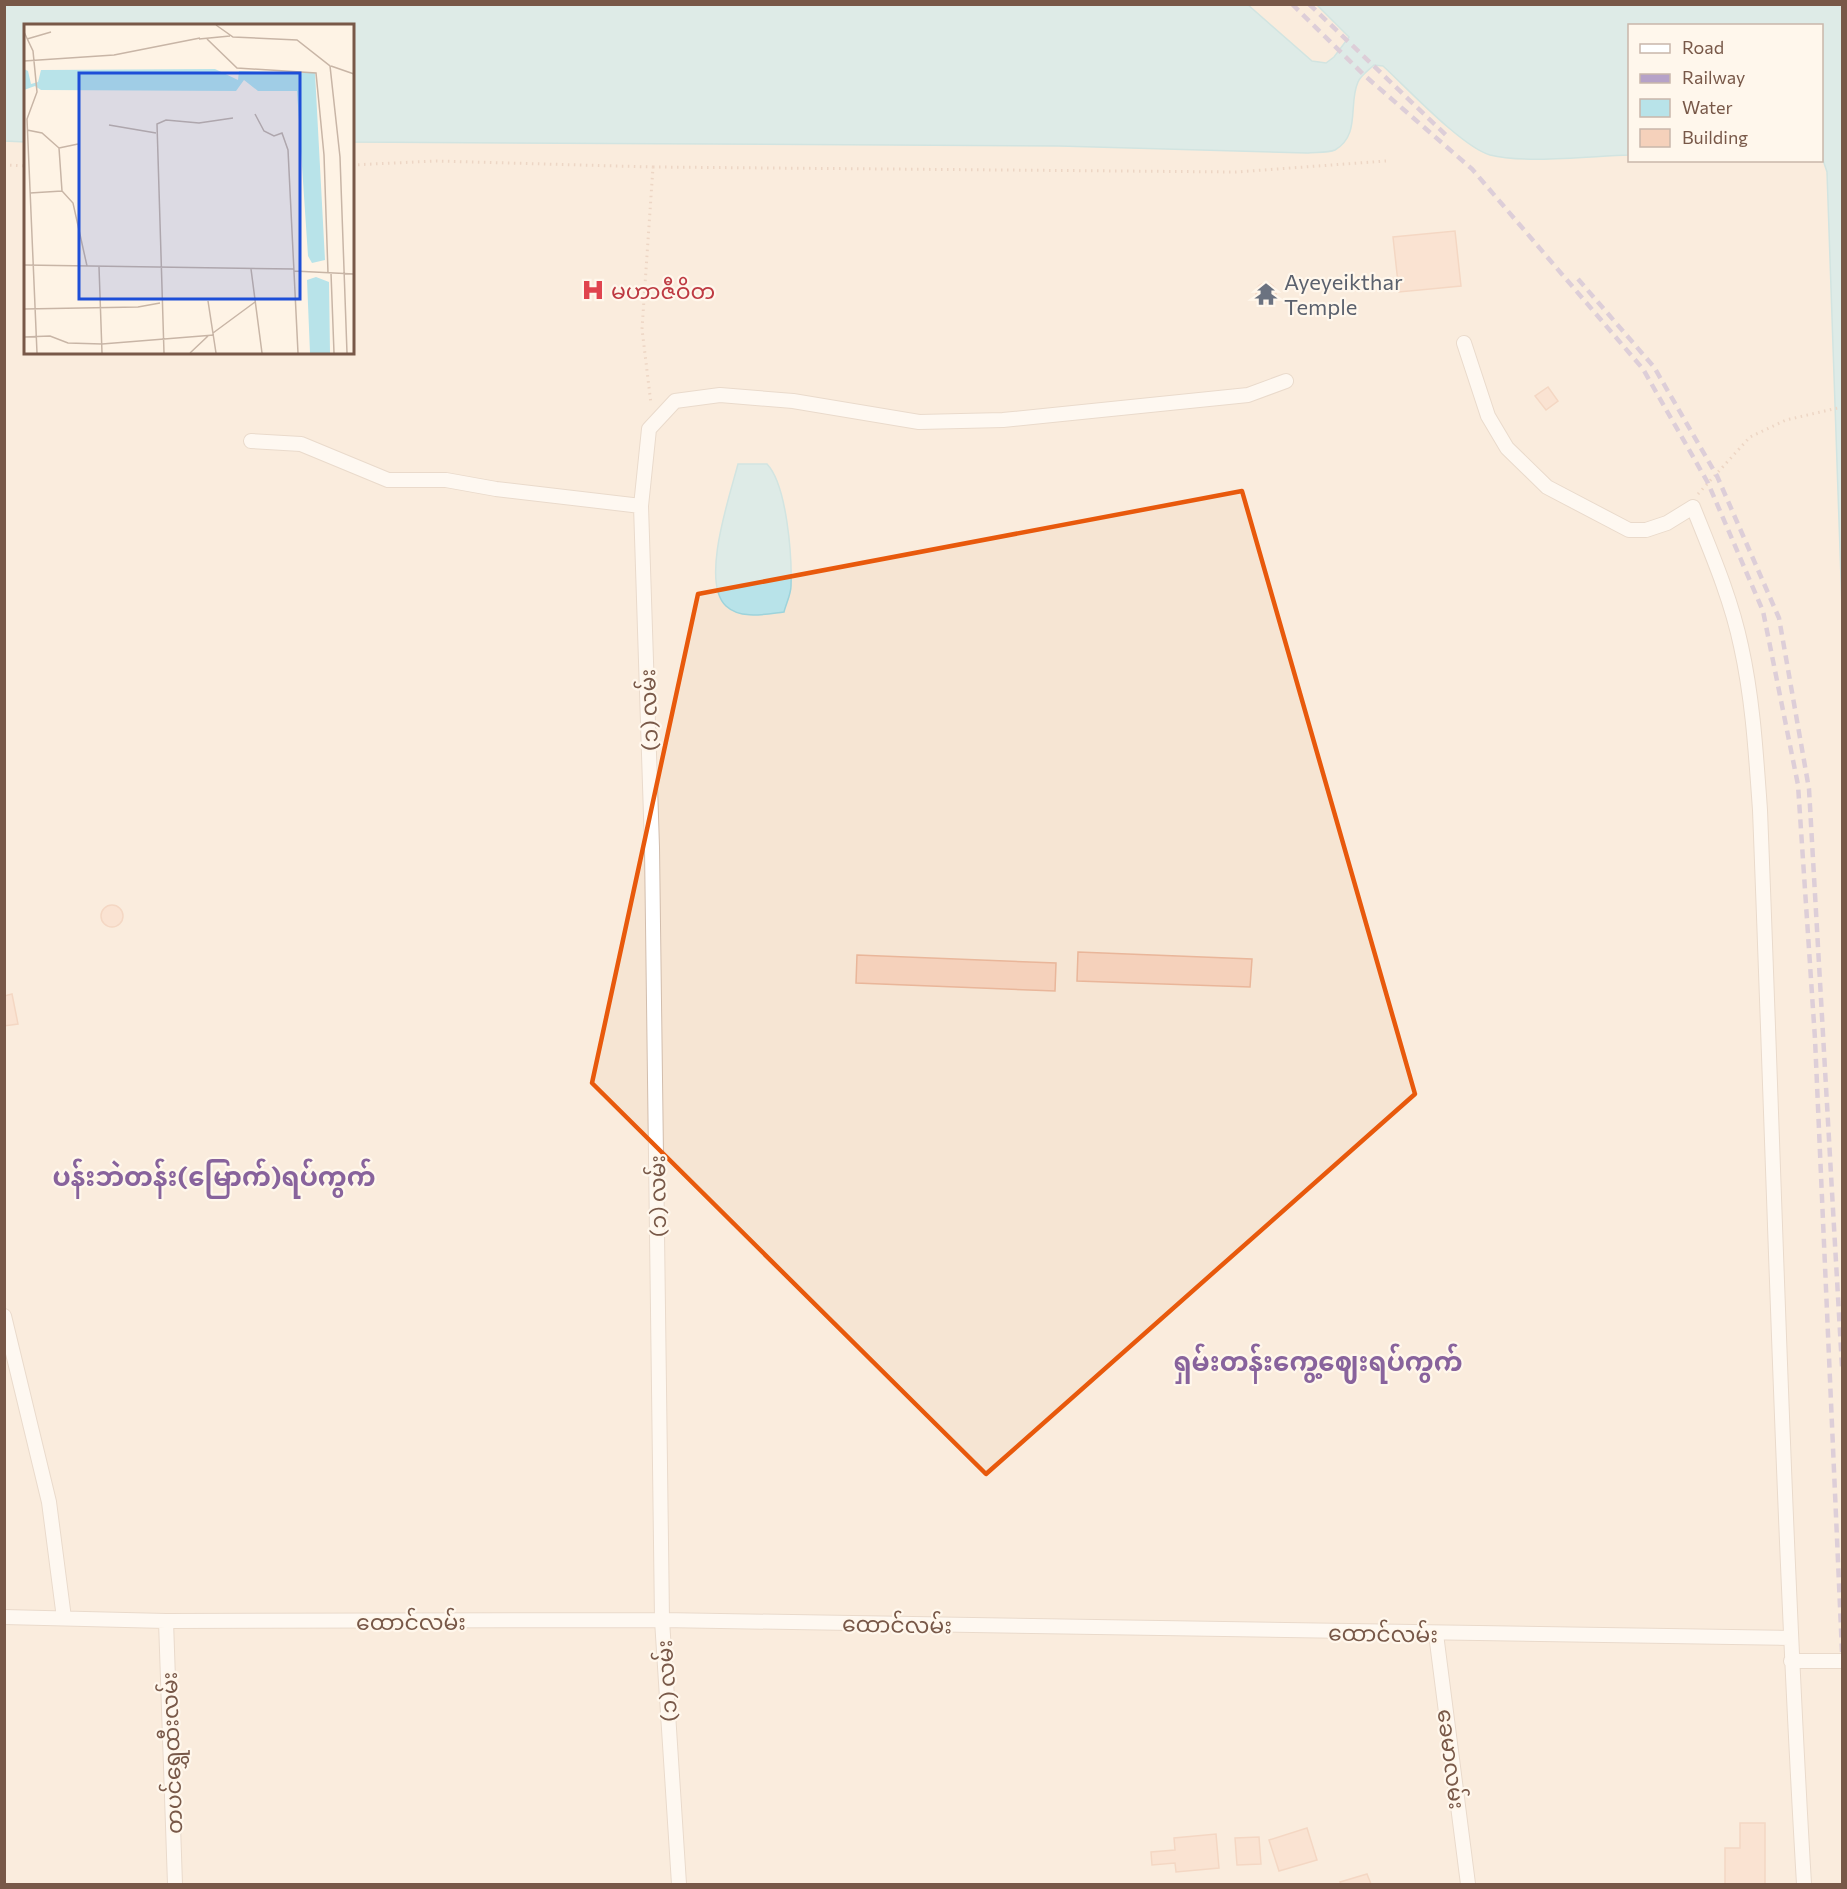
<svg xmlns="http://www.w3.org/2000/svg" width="1847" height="1889" font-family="Commissioner,'Noto Sans Myanmar',sans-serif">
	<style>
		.residential { fill: #f6e5d3; fill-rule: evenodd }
		.water { fill: #b8e3e9; stroke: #9dd3db; stroke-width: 1.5 }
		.building { fill: #f5d1bb; stroke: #e9b69a; stroke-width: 1.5 }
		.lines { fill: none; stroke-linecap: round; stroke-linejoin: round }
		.street-casing { stroke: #d2bdac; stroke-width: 16 }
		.path { stroke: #dab49d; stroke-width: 3; stroke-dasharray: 1.5 4.5; stroke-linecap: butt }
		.street { stroke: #fff; stroke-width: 14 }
		.rail { stroke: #b6a2c8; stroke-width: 4.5; stroke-dasharray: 9 6; stroke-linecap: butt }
		.marked { fill: none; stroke: #e8590c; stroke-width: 4.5; stroke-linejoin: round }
		.labels { text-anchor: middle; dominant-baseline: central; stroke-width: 4.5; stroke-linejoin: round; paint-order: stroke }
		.worship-label { font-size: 22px; fill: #5b616d; stroke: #fff7ec; text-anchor: start }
		.health-label { font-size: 22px; fill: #be3a42; stroke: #fff7ec; text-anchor: start }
		.street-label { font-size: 22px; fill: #785848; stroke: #fff7ec }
		.quarter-label { font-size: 26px; font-weight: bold; fill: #88639c; stroke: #fff7ec }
		.inset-road { fill: none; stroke: #c8b5a6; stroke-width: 1.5 }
		.view { fill: #1d4ed8; fill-opacity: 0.15; stroke: #1d4ed8; stroke-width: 3 }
		.inset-edge { fill: none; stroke: #785848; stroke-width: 3 }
	</style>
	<rect width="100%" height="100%" fill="#fef3e5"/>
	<path class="residential" d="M5,5H1842V1884H5ZM26,26H352V352H26ZM1630,26H1822V160H1630Z"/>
	<path class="water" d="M1247,4L1312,61L1326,63L1334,57L1349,37L1317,5H1842V608L1827,172L1822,157V26H1630L1629,155C1592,156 1525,164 1490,155C1462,147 1407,88 1383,66L1374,65C1369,70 1361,75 1358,82C1348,104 1361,135 1335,150C1328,153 1315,152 1307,153L1059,146L353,142L352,26H26L25,142L5,141V5Z
		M738,464H767C787,485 792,556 791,586C791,594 786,604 784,612C766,614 741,620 726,606C700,582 730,495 738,464Z"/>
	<path class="building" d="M1455,231L1461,286L1399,292L1393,237Z
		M1256 293a10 10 0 1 1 20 0a10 10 0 1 1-20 0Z
		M1548,387L1558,401L1546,410L1535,396Z
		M101 916a11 11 0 1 1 22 0a11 11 0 1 1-22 0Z
		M1078,952L1252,959L1250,987L1077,981Z
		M857,955L1056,963L1055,991L856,983Z
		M12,994L18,1024L4,1026V996Z
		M1740,1823H1765V1884H1725V1848H1740Z
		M1307,1828L1317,1860L1279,1871L1269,1840Z
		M1216,1834L1219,1868L1176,1872L1175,1863L1152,1865L1151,1852L1175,1850L1174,1838Z
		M1259,1837L1261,1864L1237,1865L1235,1838Z
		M1367,1874L1371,1884H1341L1340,1882Z"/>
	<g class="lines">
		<g class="street-casing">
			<path id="street" d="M1464,343L1488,416L1507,448L1547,487L1629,530H1646L1667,523L1693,507C1711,552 1731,598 1741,646C1753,700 1756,755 1760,810C1774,1168 1783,1527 1804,1884
				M251,441L301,444L388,480H446L496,489L641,506
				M4,1316L49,1502L64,1618
				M4,1617L166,1621L662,1620L1789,1638
				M166,1621L175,1884
				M1436,1634L1468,1884
				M1791,1661H1842
				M679,1884L662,1620L652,847L641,506L649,429L675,401L720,395L793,401L919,422L1003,420L1248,395L1286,381"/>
		</g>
		<path class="path" d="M4,165L26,166
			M352,165L436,161L653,167L642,329L651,404
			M653,167L1236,172L1386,161
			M1698,494L1750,437L1786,420L1842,407"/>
		<use href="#street" class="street"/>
		<path class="rail" d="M1292,4L1364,75L1472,169L1643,369L1708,483L1763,611L1798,785L1815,1039L1842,1652
			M1309,4L1449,138
			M1578,279L1654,367L1717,476L1779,618L1809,789L1842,1367"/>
	</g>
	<path d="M0 0H1847V1889H0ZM1242,491L1415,1094L986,1474L592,1083L698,594Z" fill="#fef3e5" fill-opacity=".55" fill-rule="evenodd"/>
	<path class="marked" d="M1242,491L1415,1094L986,1474L592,1083L698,594Z"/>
	<defs>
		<g id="hospital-bare" transform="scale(1.8)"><path d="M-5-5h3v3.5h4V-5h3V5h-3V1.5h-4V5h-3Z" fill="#e0444e" stroke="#fff7ec" stroke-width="2.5" paint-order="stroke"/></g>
		<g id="temple-bare" transform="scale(1.8)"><path d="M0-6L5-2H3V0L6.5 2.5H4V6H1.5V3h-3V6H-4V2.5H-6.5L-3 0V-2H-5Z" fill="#6b7280" stroke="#fff7ec" stroke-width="2.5" paint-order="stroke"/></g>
	</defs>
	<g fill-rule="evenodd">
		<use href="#hospital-bare" x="593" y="290"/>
		<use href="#temple-bare" x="1266" y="294"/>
	</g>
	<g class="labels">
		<g class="worship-label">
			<text x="1284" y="281">Ayeyeikthar<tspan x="1284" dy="25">Temple</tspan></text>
		</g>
		<g class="health-label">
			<text x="611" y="290">မဟာဇီဝိတ</text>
		</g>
		<g class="street-label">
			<text transform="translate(648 710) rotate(-92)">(၁) လမ်း</text>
			<text transform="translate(657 1196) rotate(-91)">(၁) လမ်း</text>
			<text x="411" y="1621">ထောင်လမ်း</text>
			<text transform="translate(897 1624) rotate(1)">ထောင်လမ်း</text>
			<text transform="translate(1383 1633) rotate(1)">ထောင်လမ်း</text>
			<text transform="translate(666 1681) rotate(-94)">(၁) လမ်း</text>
			<text transform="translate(171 1753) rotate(-92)">တပင်ရွှေထီးလမ်း</text>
			<text transform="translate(1452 1759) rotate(83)">ခေမာလမ်း</text>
		</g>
		<g class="quarter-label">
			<text x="214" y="1175">ပန်းဘဲတန်း(မြောက်)ရပ်ကွက်</text>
			<text x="1318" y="1360">ရှမ်းတန်းကွေ့ဈေးရပ်ကွက်</text>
		</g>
	</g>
	<g transform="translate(24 24)">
		<rect width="330" height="330" fill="#fef3e5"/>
		<path d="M0,45L4,47L7,60L14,58L17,46L191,45L214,56L215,47L291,49L301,236L288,239L284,232L273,67H234L220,56L212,67L17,66L11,62L0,66ZM292,253L305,258L306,329H286L283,256Z" fill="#b8e3e9"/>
		<path class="inset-road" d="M192,1L209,13L273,16L306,42L316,133L323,329M0,8L9,27L13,68L3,95L13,329M3,15L27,8M175,15L206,12M183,15L213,44L292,49L300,131L304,249M0,37L90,31L176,14M307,42L330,50M231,90L240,107L250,112L258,109L264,126L274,329M85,101L132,109M3,106L18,109L35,124L38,167L49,179L63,242M35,124L54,120M6,169L38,167M0,241L270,245M75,243L78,329M227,245L238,329M270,247L330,250M307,249L310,329M184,277L192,329M0,285L114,283L136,279M189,309L231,278M0,313L26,312L44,319L78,320L190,311M140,329L133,100L142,96L175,99L209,94M166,329L184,312"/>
		<path class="view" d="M55,49H276V275H55Z"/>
		<rect width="330" height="330" class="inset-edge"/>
	</g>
	<rect width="1847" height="1889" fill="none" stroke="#785848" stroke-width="12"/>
	<rect x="1628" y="24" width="195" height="138" fill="#fff7ec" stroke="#c9b7aa" stroke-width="1.5"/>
	<rect x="1640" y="44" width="30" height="9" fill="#ffffff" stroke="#c9b7aa" stroke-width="1.5"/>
	<text x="1682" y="54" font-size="18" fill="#785848">Road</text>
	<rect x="1640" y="74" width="30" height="9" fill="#b6a2c8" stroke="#c9b7aa" stroke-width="1.5"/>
	<text x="1682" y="84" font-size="18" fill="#785848">Railway</text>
	<rect x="1640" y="99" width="30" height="18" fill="#b8e3e9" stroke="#c9b7aa" stroke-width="1.5"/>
	<text x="1682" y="114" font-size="18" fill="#785848">Water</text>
	<rect x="1640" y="129" width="30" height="18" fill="#f5d1bb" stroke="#c9b7aa" stroke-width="1.5"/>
	<text x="1682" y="144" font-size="18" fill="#785848">Building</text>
</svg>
